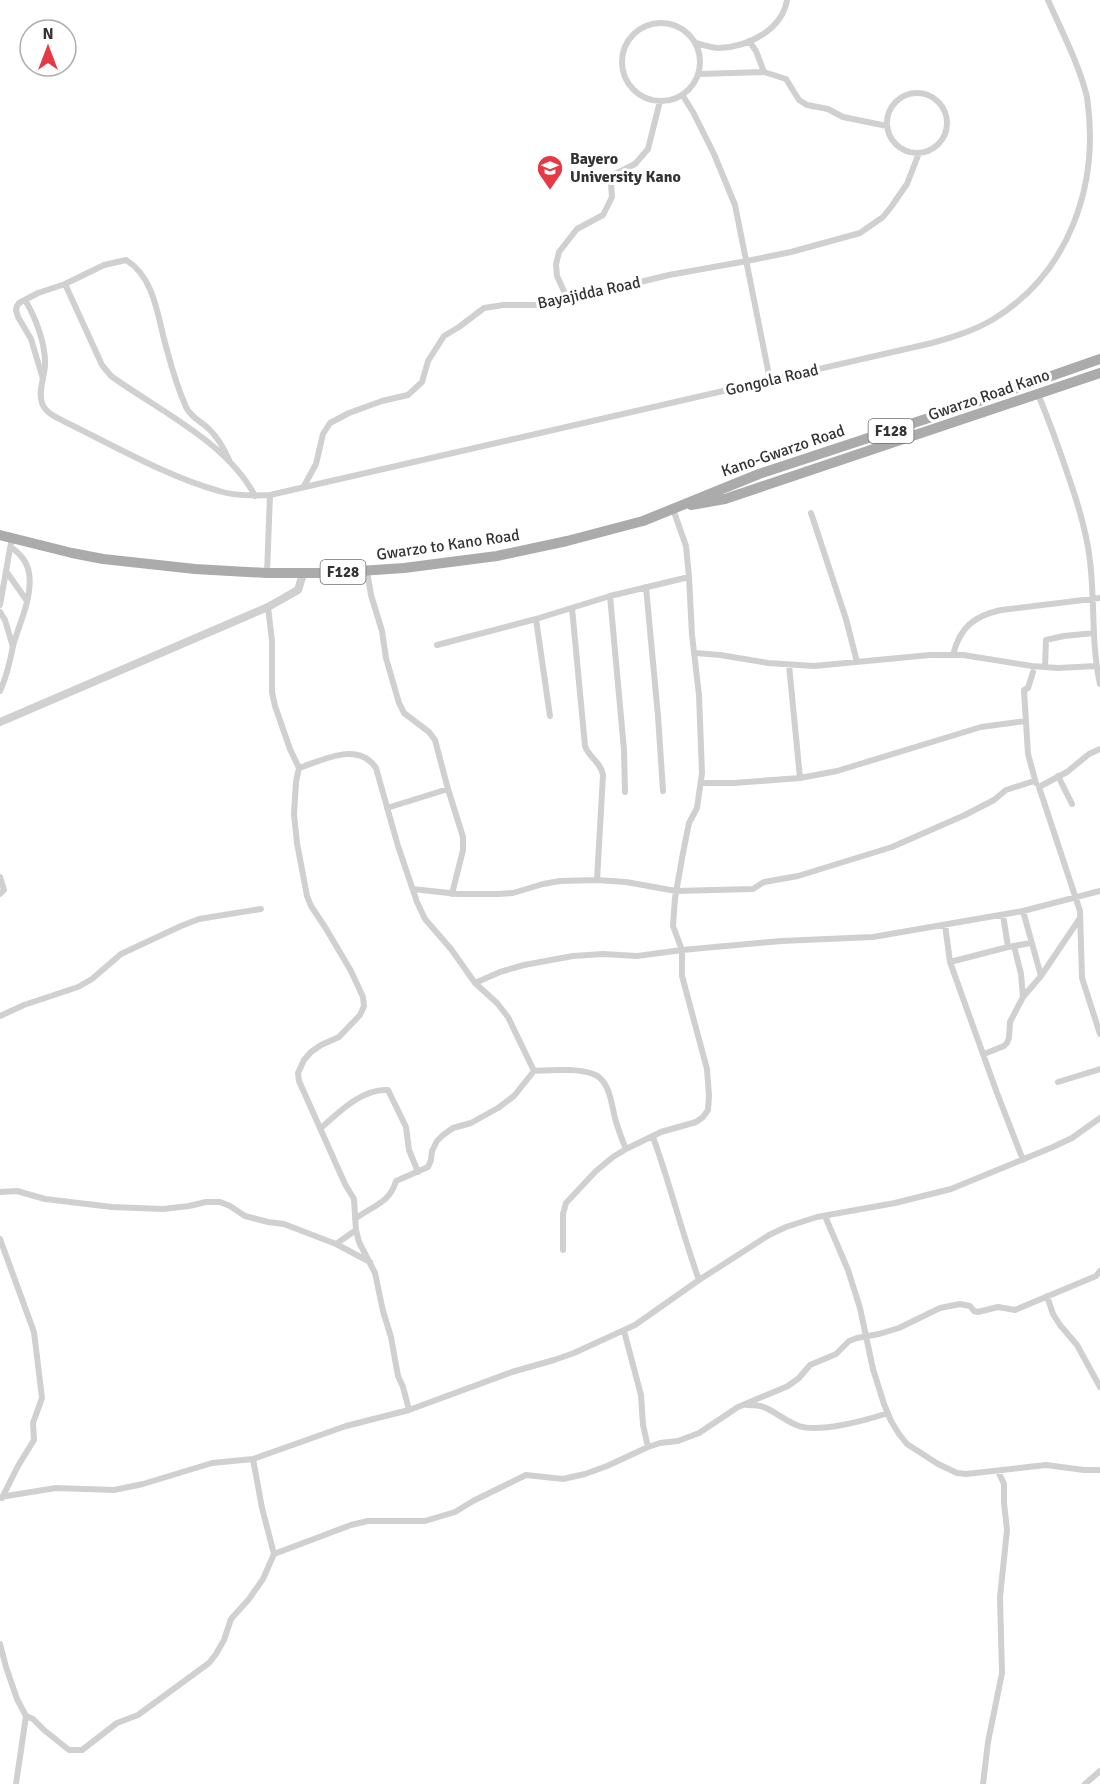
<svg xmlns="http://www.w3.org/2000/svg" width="1100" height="1784" font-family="Signika,sans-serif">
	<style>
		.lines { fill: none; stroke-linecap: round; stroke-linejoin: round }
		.minor { stroke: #d0d0d0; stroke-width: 6 }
		.tertiary { stroke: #d0d0d0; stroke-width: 8 }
		.primary { stroke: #ababab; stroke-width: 10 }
		.labels { text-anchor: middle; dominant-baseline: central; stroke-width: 6; stroke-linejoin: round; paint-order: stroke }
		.shield { fill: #fff; stroke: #707070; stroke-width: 1.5 }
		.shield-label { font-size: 15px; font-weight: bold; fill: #333 }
		.poi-label { font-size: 16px; font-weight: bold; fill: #333; stroke: #fff; text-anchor: start }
		.street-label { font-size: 16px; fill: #333; stroke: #fff }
	</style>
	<rect width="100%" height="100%" fill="#fff"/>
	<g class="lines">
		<path class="minor" d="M622 62a39 39 0 1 1 78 0a39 39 0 1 1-78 0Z
			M749,41L756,51L764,72L786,79L799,100L807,105L828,109L843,117L887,126
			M696,43C703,45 712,48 719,48C748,47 782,30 787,0
			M699,74L764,72
			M887 123a30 30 0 1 1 60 0a30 30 0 1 1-60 0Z
			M683,96L693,112L714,154L735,205L770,380
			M65,284L102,365L111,376C158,410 227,442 255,496
			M25,300C36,318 46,345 45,366C44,378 38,392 42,403C45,413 58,418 67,423C115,446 168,477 219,491C235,496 253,496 270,495
			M568,300L557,276L556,264L559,252L577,229L603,215L612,197L611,183L615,174L635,164L648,149L660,101
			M43,379L31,339L18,317L16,310L17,306L19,303L38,293L65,284L104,265L126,260C156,278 158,321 167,350C172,369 178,389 186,407C191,418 201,421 209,429C218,438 224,448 229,460
			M1038,394C1050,423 1060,451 1070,481C1079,507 1087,533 1090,561C1095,602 1091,644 1100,684
			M304,486L316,464L323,434L330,423L349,413L382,401L408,395L422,382L428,361L444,336L459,327L484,308L503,305H541L562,301L669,275L747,261L791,252L860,233L883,217L891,207L907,184L919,153
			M811,513L846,619L857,662
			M6,571L27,601
			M367,571L371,595L382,631L386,658L399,703L404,713L429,732L435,740L448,789L463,837V850L452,894
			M267,573L270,495L932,343C953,337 973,331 992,320C1069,274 1100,185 1087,97C1079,64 1062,32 1048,0
			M646,587L658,716L663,791
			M610,596L624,750L625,792
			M0,605L11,543
			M268,607L272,641V692L275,706L290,749L299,768L296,782L294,814L297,843L307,896L311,906L325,927L351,971L363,997L364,1006L360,1015L339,1037L321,1045L311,1052L304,1060L298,1073L299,1081L345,1184L354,1199L356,1230L359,1242L375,1273L383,1311L391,1337L398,1376L403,1387L409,1410
			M572,608L585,746C589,758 601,762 603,775L597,880
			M0,612L5,620L13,647
			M536,619L550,716
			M437,645L536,619L610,596L689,577
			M695,653L720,655L768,663L814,666L930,655H963L1032,666L1058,668L1096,666
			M953,655C960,627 974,616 1001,610L1100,598
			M789,665L800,778
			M1045,667L1046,640L1064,636L1094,633
			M1033,672L1028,688L1024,690L1028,754L1036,783
			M0,691C7,676 10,662 13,646C19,623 33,598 29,573C27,561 20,554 11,547
			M1100,749L1089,754L1067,772L1039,787L1080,911L1082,978L1100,1034
			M299,768C323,760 358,741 376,768L398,846L417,902L425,919L451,949L475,983L497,1003L508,1017L534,1071
			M1058,776L1072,804
			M701,783H734L800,778L837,771L981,727L1026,721
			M387,808L448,789
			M0,877L4,890L0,894
			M413,889L458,894H498L513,893L543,884L560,881L597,880L626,882L676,891L753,889L764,882L798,876L892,847L965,815L994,800L1006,790L1034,781
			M1023,911L1041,976
			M1003,915L1008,947
			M945,925L950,962L997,1093L1023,1160
			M1014,946L1021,974L1023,997
			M950,962L1008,947L1031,943
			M475,983L500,972L524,965L573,956L603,954L637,956L682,950L781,941L873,937L1023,911L1100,891
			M0,1016L24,1005L78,987L92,979L121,954L181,926L199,919L261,909
			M984,1054L1004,1046L1007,1043L1009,1038L1010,1022L1023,997L1041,976L1080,918
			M534,1071C550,1070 587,1067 600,1078C611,1088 612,1108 616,1122C619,1131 622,1140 626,1149
			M1058,1082L1100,1069
			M321,1128C339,1112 363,1088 388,1090L406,1127L409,1150L418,1172
			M653,1137C670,1184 682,1233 699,1280
			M0,1192L17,1191L45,1199L112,1207L163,1209L189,1206L206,1202H220L230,1206L245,1216L268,1222L284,1224L336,1244L370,1262
			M825,1216L848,1270L860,1308L873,1369L884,1404L891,1421L899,1434L907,1444L938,1464L957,1473L966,1474L1046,1465L1084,1470H1100
			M355,1219C372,1206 390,1203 396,1181L428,1167L431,1160L432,1151L437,1141L443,1135L453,1128L471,1123L498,1108L514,1096L534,1071
			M0,1239L34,1332L42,1398L33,1423L34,1440L18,1466L2,1498
			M336,1244L356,1230
			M563,1250V1214L566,1203L596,1171L613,1157L626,1149L661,1132L696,1122L703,1117L708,1110L709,1096L707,1069L682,976V950L673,926L675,898L683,853L689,823L697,808L702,773L699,695L692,635L689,577L686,546L673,509
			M1047,1296L1053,1314L1060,1325L1077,1345L1100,1387
			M624,1331L641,1395L643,1425L648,1447
			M747,1405C753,1405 760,1405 766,1408C777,1413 787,1422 799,1426C820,1433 867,1420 888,1413
			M0,1497L56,1488L114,1490L143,1484L212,1463L253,1459L346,1426L409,1410L512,1372L554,1360L574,1353L635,1325L699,1280L769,1235L786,1227L817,1217L895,1203L951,1189L1053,1147L1072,1138L1100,1118
			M274,1554L351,1525L368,1521H425L455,1512L473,1501L526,1475L563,1479L585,1474L607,1466L648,1447L660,1443L678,1441L699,1433L738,1407L788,1386L799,1378L810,1365L836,1354L849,1341L857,1338L879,1334L899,1328L940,1308L960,1304L970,1306L974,1311L978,1312L998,1307L1015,1310L1096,1276L1100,1271
			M0,1644L6,1667L17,1699L26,1716L16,1784
			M26,1716L33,1719L44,1730L69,1750H82L117,1723L138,1715L209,1663L216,1654L224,1640L231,1619L249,1599L263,1579L274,1554L262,1508L253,1459
			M983,1784L988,1742L1002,1673L1000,1597L1007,1530L1004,1503V1484L998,1471
			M1085,1784L1100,1771"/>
		<path class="tertiary" d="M0,722L268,607L298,590L303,574"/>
		<path class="primary" d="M691,505L725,499L1100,373
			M0,535L72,553L103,559L195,569L267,573H330L404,568L497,556L567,541L643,521L759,474L959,408L1100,359"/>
	</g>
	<defs>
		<g id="university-pin" transform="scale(1.35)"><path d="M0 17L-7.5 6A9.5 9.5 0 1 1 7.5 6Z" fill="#e63946" stroke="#fff"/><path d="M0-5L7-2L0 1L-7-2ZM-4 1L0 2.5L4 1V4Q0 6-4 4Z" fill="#fff"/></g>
	</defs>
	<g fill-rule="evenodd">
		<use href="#university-pin" x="550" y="168"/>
	</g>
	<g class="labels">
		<g class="shield">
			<rect x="868.5" y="419" width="45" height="24" rx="4.5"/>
			<rect x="320.5" y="560" width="45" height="24" rx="4.5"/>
		</g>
		<g class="shield-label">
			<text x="891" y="431">F128</text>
			<text x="343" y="572">F128</text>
		</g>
		<g class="poi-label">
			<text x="570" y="159">Bayero<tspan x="570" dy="18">University Kano</tspan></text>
		</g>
		<g class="street-label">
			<text transform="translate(589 293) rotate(-12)">Bayajidda Road</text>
			<text transform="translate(772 380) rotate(-13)">Gongola Road</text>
			<text transform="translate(989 395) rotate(-19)">Gwarzo Road Kano</text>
			<text transform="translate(783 451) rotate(-19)">Kano-Gwarzo Road</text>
			<text transform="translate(448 545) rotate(-8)">Gwarzo to Kano Road</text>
		</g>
	</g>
	<g transform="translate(48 48)"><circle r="28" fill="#ffffff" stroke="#adadad" stroke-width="1.5"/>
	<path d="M0-4.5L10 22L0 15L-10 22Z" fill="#e63946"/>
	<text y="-9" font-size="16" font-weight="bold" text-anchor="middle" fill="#333333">N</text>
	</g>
</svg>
